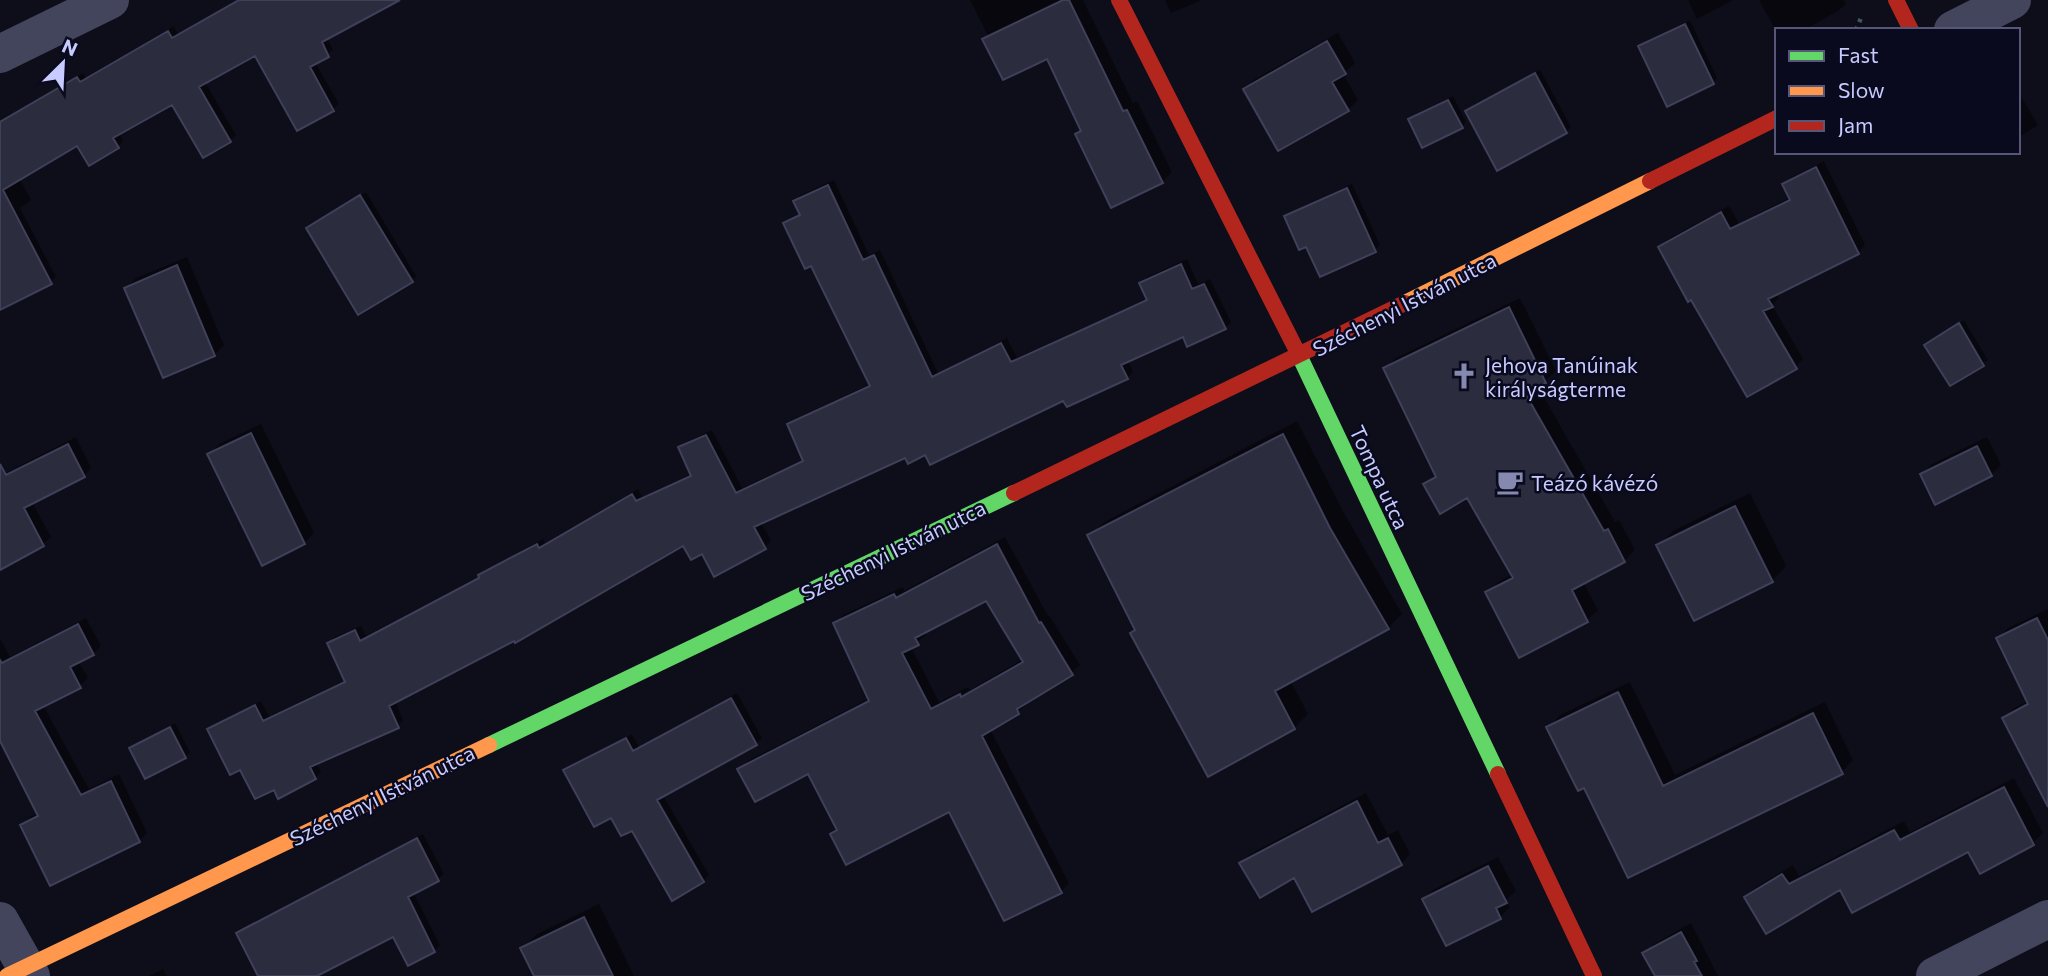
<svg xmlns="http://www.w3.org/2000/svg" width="2048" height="976" font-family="Commissioner,sans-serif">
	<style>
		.shadow { fill: #0007; fill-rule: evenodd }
		.building { fill: #2b2c3d; stroke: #3f4059; stroke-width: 2; fill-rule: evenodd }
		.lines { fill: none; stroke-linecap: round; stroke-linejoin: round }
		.path { stroke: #40555f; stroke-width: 4.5; stroke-dasharray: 3.5 5; stroke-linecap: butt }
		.street { stroke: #42455c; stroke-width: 38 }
		.fast { stroke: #63d668; stroke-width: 16 }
		.slow { stroke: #ff974d; stroke-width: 16 }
		.jam { stroke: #b3261e; stroke-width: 16 }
		.labels { text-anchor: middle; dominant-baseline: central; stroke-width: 5; stroke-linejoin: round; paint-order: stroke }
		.street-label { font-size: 21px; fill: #c7cbff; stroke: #0a0a1e }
		.poi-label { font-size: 21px; fill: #c7cbff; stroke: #0a0a1e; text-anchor: start }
	</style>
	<rect width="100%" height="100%" fill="#0e0e1a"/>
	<path class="shadow" d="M238,0H392L327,37L333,50L315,62L339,104L333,109L298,129L256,53L205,82L236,135L230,140L173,102L119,133L123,141L118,147L77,143L19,178L31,200L20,208L56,277L50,282L0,308V121L83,73L86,78L174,26L178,34Z
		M970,0H1083L1133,103L1137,101L1172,172L1162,182L1077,135L1082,129L1047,57L985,39L988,36Z
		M1165,0H1202L1171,13Z
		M1688,0H1733L1697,19Z
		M1759,0H1844L1846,4L1838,11L1804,30H1777V33Z
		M1690,20L1717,78L1713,83L1640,47L1644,42Z
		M1338,33L1355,63L1343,74L1358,100L1348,110L1246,89L1255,79Z
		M1540,70L1571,127L1566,132L1467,111L1471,106Z
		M2018,91L2038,125L2018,138Z
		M1453,96L1466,122L1462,127L1410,120L1414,115Z
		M1824,161L1865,245L1858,253L1776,293L1779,298L1772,305L1803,359L1796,367L1660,247L1668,239L1729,206L1739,223L1791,197L1784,184L1792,177Z
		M834,180L869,255L880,250L938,373L1007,338L1017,358L1092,324L1148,298L1141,283L1147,277L1187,259L1198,284L1210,279L1231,322L1225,328L1184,335L1128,360L1133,372L1127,378L1064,398L926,453L906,456L761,522L771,541L765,547L715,575L703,552L684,544L515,639L395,701L403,720L398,726L316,763L321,772L315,778L274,787L241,767L209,729L215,724L261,701L269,716L346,680L329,643L335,637L361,626L366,636L480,576L486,570L543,539L545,543L638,489L642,497L692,474L680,448L686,442L712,430L742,488L804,459L789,425L795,419L870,384L812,264L785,224L801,213L795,201L801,195Z
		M1352,184L1380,245L1375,250L1321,275L1307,245L1286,217L1291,212Z
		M366,192L416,276L412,281L308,228Z
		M187,257L224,345L214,355L126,288L136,278Z
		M1520,298L1556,371L1545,381L1537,385L1615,522L1619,520L1635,550L1624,561L1583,582L1598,610L1587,620L1488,593L1498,582L1513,574L1468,496L1425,484L1436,474L1385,369L1396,358Z
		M1964,320L1988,360L1951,383L1926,345Z
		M1297,421L1344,513L1402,614L1388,628L1290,680L1308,714L1294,728L1132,633L1136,629L1089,536L1104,522Z
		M261,424L314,533L304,543L209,454L219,444Z
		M76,437L91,468L84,476L32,502L51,537L43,544L0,568V476Z
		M1987,437L2001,465L1991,475L1922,474L1932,464Z
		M1750,493L1786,566L1772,581L1659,545L1673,531Z
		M1005,537L1048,616L1049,615L1080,665L1071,673L1025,702L1027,704L1018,712L990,729L1069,883L1061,892L950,809L832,834L838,828L808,771L739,770L748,761L870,698L835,624L843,615L903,587L904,591ZM987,598L1023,659L970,690L968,687L939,702L911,647L926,635L924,632Z
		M2048,609V771L2004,718L2014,708L2029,701L1999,638L2008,628Z
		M86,618L101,646L93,654L78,661L88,678L80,686L43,705L89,789L119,774L147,833L139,841L51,884L22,825L30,817L39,813L0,736V638L10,657Z
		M1630,682L1675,775L1825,702L1853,760L1842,772L1629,876L1585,786L1549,727L1560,715Z
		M737,693L762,738L756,744L663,795L709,875L703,881L612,816L566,770L571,765L632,734L639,747Z
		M175,723L190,752L185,757L131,748Z
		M2014,778L2043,833L2033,843L1980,871L1969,850L1841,888L1746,897L1756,887L1793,865L1799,876L1904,821L1910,832Z
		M1366,793L1388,835L1398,830L1410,854L1401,864L1295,876L1241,863L1250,854Z
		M423,834L444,874L438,879L413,892L440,945L434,951L393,934L313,976H260L238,933L244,928Z
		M1498,857L1516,891L1506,900L1510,907L1500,917L1424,899L1434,889Z
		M599,904L634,976H536L522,949L537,934Z
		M1691,923L1718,976H1657L1644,954L1654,944Z
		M163,969L166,976H149Z"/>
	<path class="building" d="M239,0H400L322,42L329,57L310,67L334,111L297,131L255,56L199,87L231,142L203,158L172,105L113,138L119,148L89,166L77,146L3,190L52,284L0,310V122L77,77L80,82L168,31L172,38Z
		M1063,0H1069L1123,111L1127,110L1163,183L1111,208L1075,134L1081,131L1047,59L1003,80L982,39Z
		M1685,24L1714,84L1667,107L1638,46Z
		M1327,41L1346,74L1332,82L1349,111L1278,151L1243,89Z
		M1535,73L1567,133L1497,171L1465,111Z
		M1448,100L1463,128L1422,148L1408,119Z
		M1816,167L1859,254L1768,299L1773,307L1763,311L1797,369L1747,397L1691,300L1688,302L1658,247L1721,212L1730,229L1790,200L1782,184Z
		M828,185L863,260L874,255L932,377L1001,343L1011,362L1084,329L1147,300L1139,283L1181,264L1192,289L1204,284L1226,329L1187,347L1183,337L1121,365L1128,379L1067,407L1063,401L930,465L925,455L908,464L905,458L754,527L766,549L714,577L702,554L691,560L683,546L515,643L514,641L389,706L399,728L310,767L316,779L278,799L274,790L255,799L240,770L230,775L207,729L255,705L263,721L345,682L327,643L355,630L360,641L479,578L478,575L537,544L539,548L632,494L636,501L691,476L678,447L706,435L736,493L803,461L787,424L870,386L811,266L805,269L783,223L800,215L793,201Z
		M1347,188L1376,252L1320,277L1306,247L1299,250L1284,216Z
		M360,195L413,282L358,315L306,228Z
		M177,265L215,356L163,378L124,288Z
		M1509,307L1546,383L1525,393L1604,531L1608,529L1625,562L1572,590L1588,622L1519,658L1485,592L1513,578L1467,498L1440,514L1423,484L1436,477L1383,368Z
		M1959,323L1984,366L1950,386L1924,345Z
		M251,433L305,544L262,566L207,454Z
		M1283,434L1330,528L1389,629L1275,691L1295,729L1208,777L1130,633L1135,630L1087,535Z
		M68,444L85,477L24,508L44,546L0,570V464L6,475Z
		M1977,446L1992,476L1935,505L1920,474Z
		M1735,506L1773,582L1694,621L1656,545Z
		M997,544L1039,623L1041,622L1073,675L1017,709L1019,714L982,736L1062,893L1004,921L949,812L846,865L830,834L837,830L808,774L755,802L737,769L869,701L833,623L894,594L896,598ZM986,601L1023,662L961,697L960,694L931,709L902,653L919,645L915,638Z
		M2037,618L2048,640V807L2002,718L2028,704L1996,638Z
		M78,624L94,655L70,667L81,688L35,711L81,795L111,781L140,842L50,886L20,825L38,816L0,741V660L2,663Z
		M1618,692L1663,786L1813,713L1843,774L1628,878L1584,788L1578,791L1546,727Z
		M731,698L757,745L657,800L704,882L672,901L632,831L621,836L611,818L594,827L563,770L626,738L633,751Z
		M170,727L186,758L145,779L129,748Z
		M2004,787L2034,845L1980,874L1968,852L1852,913L1840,890L1766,934L1744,897L1782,874L1789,884L1894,830L1900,840Z
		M1357,801L1378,843L1388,838L1402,865L1312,912L1294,878L1260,898L1239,863Z
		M417,838L439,881L408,897L435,952L408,966L393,937L317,976H258L236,933Z
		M1488,866L1507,903L1496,908L1501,919L1446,946L1422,899Z
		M584,917L613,976H534L520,948Z
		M1681,932L1697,961L1694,962L1702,976H1655L1642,953Z"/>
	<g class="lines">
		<path class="path" d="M1856,30L1861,18"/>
		<path class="street" d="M1953,30L2012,0
			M0,54L110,0
			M0,921L31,976
			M1935,976L2048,919"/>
		<path class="fast" d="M1298,353L1498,774
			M489,745L1014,493"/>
		<path class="slow" d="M1405,303L1650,181
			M7,976L489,745"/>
		<path class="jam" d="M1119,0L1298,353
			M1896,0L1911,30
			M1650,181L1777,118
			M1014,493L1405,303
			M1498,774L1594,976"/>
	</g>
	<defs>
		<g id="church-bare" transform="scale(2.1)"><path d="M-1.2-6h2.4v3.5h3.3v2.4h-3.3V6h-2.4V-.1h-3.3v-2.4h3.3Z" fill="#8689af" stroke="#0a0a1e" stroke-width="2.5" paint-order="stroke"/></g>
		<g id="cafe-bare" transform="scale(2.1)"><path d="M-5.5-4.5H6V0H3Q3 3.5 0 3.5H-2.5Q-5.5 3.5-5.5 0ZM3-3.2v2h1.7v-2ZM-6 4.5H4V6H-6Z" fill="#8689af" stroke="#0a0a1e" stroke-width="2.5" paint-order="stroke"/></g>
	</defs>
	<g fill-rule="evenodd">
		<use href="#church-bare" x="1464" y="376"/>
		<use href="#cafe-bare" x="1510" y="482"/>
	</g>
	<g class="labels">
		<g class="street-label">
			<text transform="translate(1404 304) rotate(-27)">Széchenyi István utca</text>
			<text transform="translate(1380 477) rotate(65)">Tompa utca</text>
			<text transform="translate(893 550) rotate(-26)">Széchenyi István utca</text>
			<text transform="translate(382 795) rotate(-26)">Széchenyi István utca</text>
		</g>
		<g class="poi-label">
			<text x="1485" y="364">Jehova Tanúinak<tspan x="1485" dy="24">királyságterme</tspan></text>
			<text x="1531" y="482">Teázó kávézó</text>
		</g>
	</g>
	<rect x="1775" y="28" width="245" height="126" fill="#0a0a1e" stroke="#565778" stroke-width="2"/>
	<rect x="1789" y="51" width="35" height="10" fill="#63d668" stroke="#565778" stroke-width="2"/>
	<text x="1838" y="63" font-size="21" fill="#c7cbff">Fast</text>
	<rect x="1789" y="86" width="35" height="10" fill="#ff974d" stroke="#565778" stroke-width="2"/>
	<text x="1838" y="98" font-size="21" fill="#c7cbff">Slow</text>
	<rect x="1789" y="121" width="35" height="10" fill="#b3261e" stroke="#565778" stroke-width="2"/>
	<text x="1838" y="133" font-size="21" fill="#c7cbff">Jam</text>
	<g transform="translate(63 63) rotate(24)" stroke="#0a0a1e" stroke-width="5" paint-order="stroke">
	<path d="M0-5L12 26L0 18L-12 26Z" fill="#c7cbff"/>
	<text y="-10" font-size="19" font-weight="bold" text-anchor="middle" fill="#c7cbff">N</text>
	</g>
</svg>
